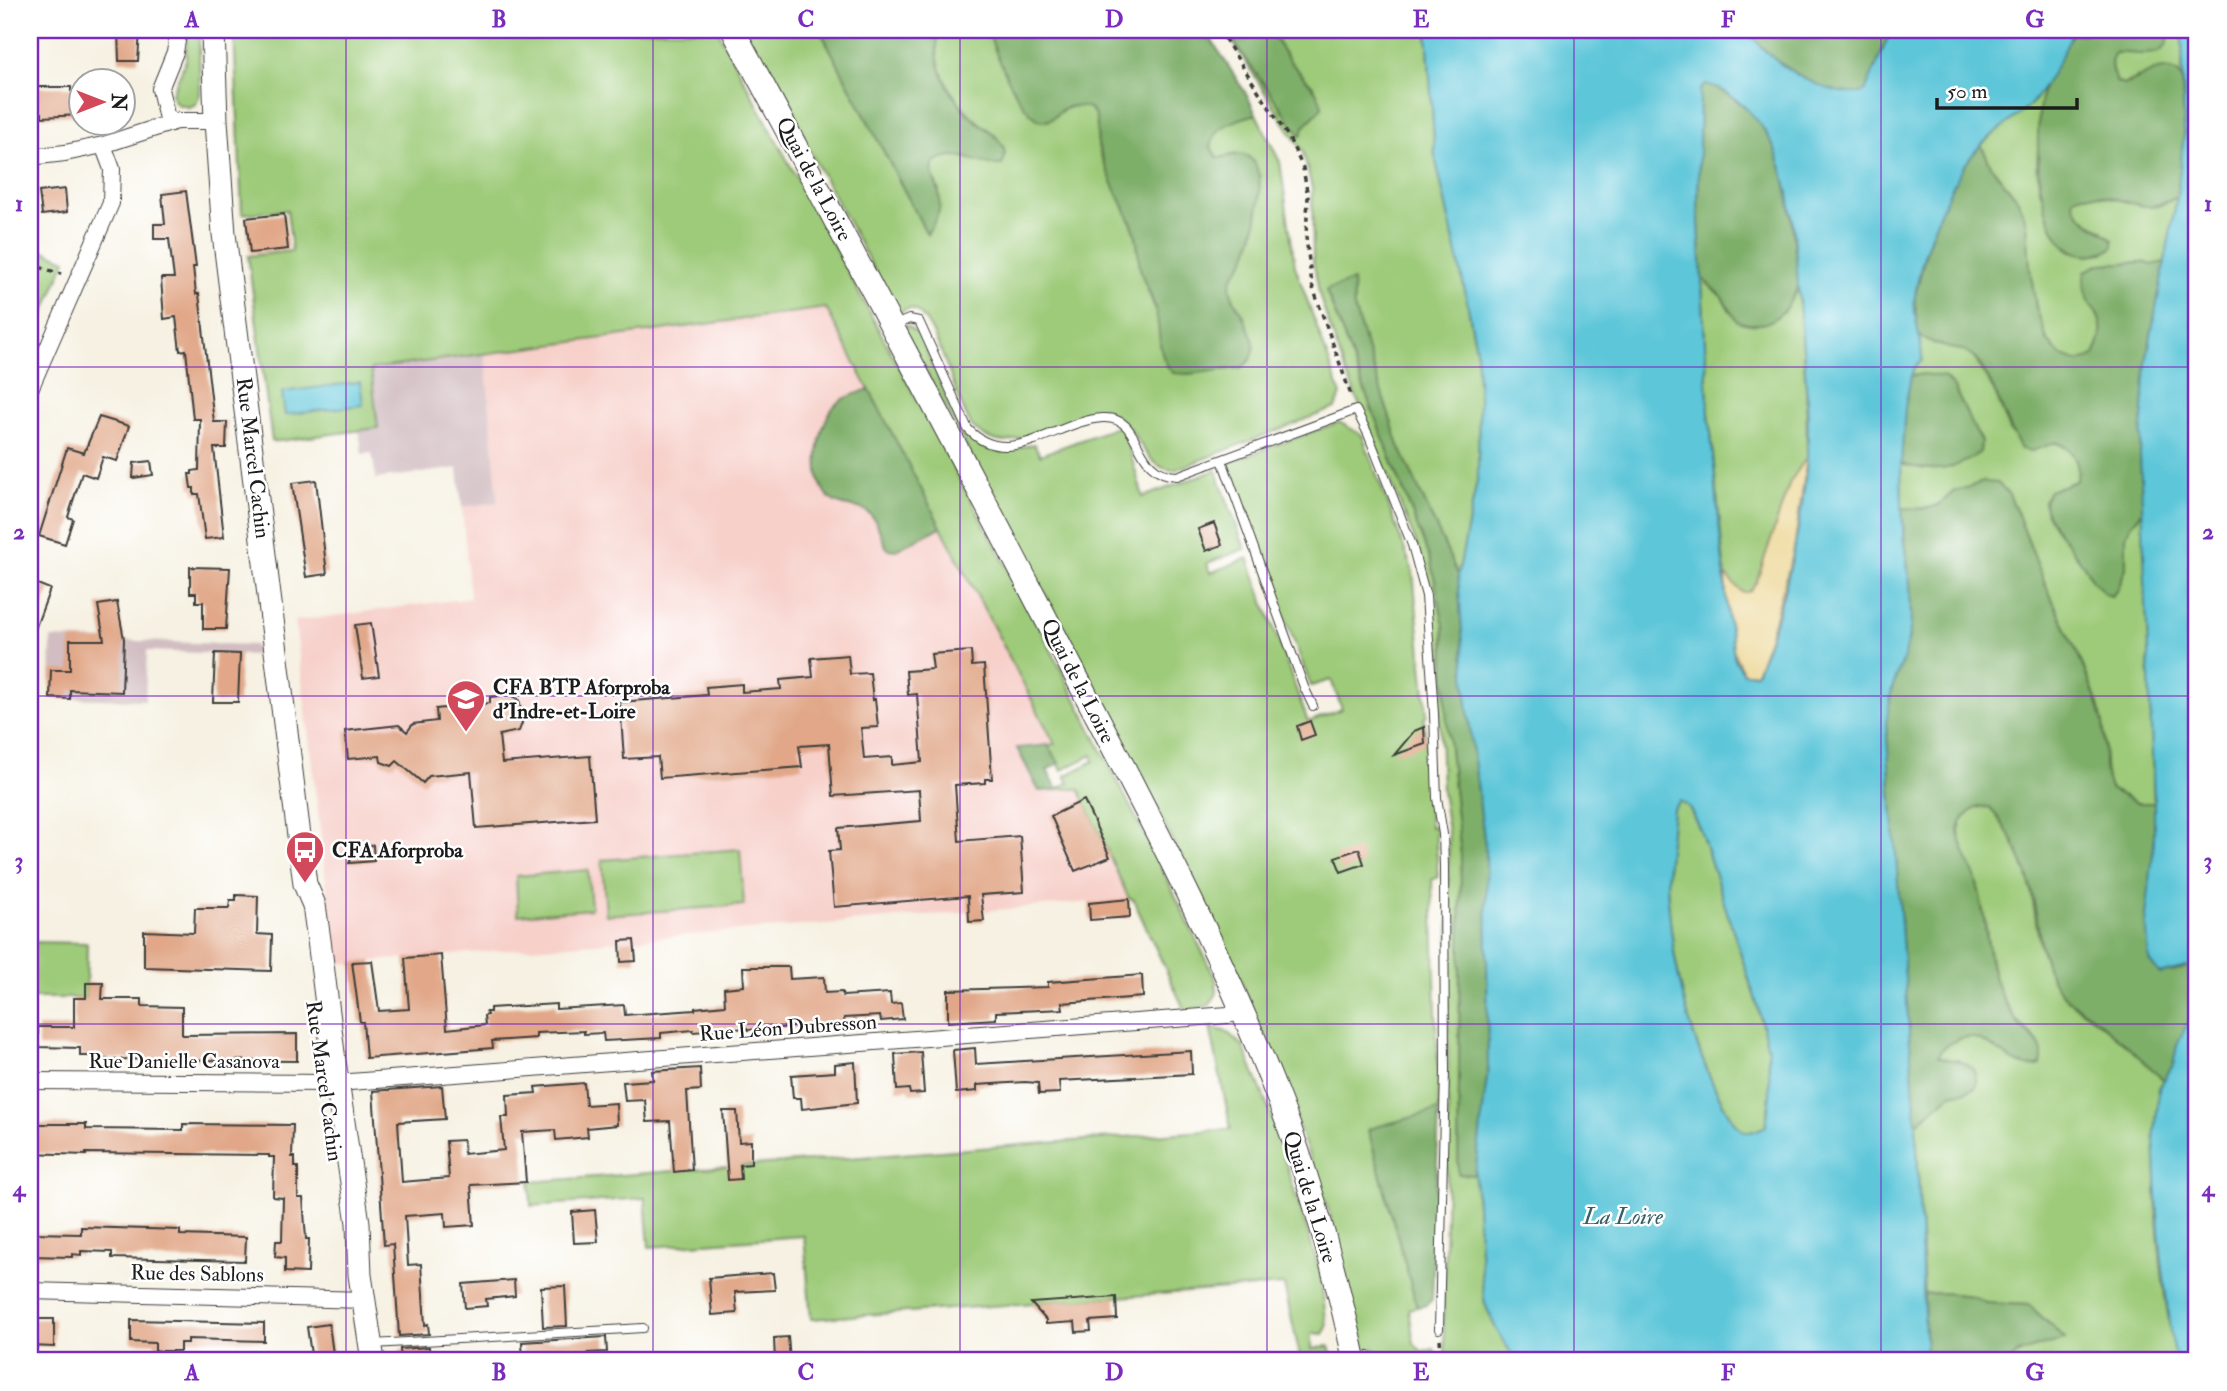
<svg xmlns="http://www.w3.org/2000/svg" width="2227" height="1391" font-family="'IM FELL Double Pica',serif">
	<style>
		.built { fill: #f7d0ca }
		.industrial { fill: #d2bec2 }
		.green { fill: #9ecb79; stroke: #5d744a; stroke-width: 2 }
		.forest { fill: #7eaf69; stroke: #4d6642; stroke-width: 2 }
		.sand { fill: #eeda9e; stroke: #857b5d; stroke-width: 2 }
		.water { fill: #5dc6d9; stroke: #3c717a; stroke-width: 2; fill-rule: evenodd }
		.building { fill: #e1a788 }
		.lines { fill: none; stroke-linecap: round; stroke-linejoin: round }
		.lane-casing { stroke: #3d3c3a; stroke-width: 10 }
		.street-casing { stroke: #3d3c3a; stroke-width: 18 }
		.secondary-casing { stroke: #3d3c3a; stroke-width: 25 }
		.path { stroke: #3d3c3a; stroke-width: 3.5; stroke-dasharray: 5 5; stroke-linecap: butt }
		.lane { stroke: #fff; stroke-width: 8 }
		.street { stroke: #fff; stroke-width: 16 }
		.secondary { stroke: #fff; stroke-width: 23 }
		.grid { fill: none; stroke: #7b2cbf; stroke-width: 2; stroke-opacity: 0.55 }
		.labels { text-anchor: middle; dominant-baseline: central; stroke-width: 5; stroke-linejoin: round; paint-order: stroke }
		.street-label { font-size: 21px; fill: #1c1c1c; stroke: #fff }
		.poi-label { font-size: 21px; font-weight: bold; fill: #1c1c1c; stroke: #fff; text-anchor: start }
		.water-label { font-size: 23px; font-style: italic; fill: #366068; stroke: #fff }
		.neatline { fill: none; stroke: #7b2cbf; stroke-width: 2.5 }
		.grid-label { font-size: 23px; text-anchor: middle; font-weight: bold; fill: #7b2cbf }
	</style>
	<rect width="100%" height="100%" fill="#fff"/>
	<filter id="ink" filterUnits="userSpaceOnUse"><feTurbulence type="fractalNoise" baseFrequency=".0143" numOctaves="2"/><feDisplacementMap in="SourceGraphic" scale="14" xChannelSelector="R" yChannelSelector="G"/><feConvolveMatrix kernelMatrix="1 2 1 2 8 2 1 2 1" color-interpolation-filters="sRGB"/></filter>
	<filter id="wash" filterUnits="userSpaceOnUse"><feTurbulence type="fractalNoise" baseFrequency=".00686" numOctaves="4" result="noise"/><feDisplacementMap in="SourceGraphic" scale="28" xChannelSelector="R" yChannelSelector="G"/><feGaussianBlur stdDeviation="1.57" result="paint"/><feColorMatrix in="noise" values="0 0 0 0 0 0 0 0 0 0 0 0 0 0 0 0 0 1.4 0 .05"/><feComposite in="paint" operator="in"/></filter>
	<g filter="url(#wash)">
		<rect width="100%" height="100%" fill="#f6f1e2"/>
		<path class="built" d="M826,308L869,389L848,396L833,407L824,425L818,447L841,505L865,510L872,516L882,541L928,534L941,527L1055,745L1018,748L1039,791L1079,789L1129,899L336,964L295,621L470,598L462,507L498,502L485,353Z"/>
		<path class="industrial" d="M485,353L498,502L462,507L458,468L376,479L372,453L362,454L359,430L378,427L371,369Z
			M51,638L255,645L257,655L147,651L145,700L50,698Z"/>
		<path class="green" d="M190,30H196L199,34L200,94L196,104L187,108L186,105H178L173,99L172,93L186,60L187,34Z
			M234,30H717L1040,628L1173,891L1216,980L1217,993L1210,1005L1185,1011L1133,899H1129L1079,789H1057L1069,783L1065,776L1094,761L1092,755L1062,770L1048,745L1055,744L826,308L371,369L378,428L272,442L248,256L292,251L287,210L242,214Z
			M744,30H820L927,234L939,191L931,170L934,162C953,149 974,160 994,165L996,135C963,114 927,72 939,30H988L993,45L1052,119C1061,109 1083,97 1094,113C1100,123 1096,139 1099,150C1108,177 1124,202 1134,229C1139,241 1137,253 1140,266C1143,285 1155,302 1158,322L1245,317L1231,295L1229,286L1233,275L1245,259L1255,230L1260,176L1236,154L1218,158L1211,148C1212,125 1237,120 1256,114L1280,162L1295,266L1341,395L1335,408L1175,470C1136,469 1140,412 1101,413C1085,414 1069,423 1054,428C1038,434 1023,438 1006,442C993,441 982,437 973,427C957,410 934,302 907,309C904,310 901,313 898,314Z
			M1269,30H1427L1435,156L1465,291L1476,349L1479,397L1478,476L1458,575L1399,446L1354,308L1353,282L1326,291L1431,562L1444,625L1446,710L1461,856L1458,1174L1475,1175L1482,1282L1485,1304L1496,1329L1516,1361H1446L1443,1321L1448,1143L1449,854L1448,832L1442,791L1439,695L1432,609L1420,552L1343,365L1320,298L1313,260L1312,188L1303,152L1234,44L1304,127L1322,107L1313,86L1292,64Z
			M2169,30H2182V80L2178,73L2139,77L2123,85L2116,82C2112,72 2108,62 2115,53L2124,52L2169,36Z
			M2042,89L2037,164L2039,187L2048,212L2058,238L2070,251L2087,255L2104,253V231C2092,224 2073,215 2073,199C2096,184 2136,211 2162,205C2167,203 2173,199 2177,197L2165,262L2152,265L2144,262L2100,264L2087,300C2105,323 2106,331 2093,357L2078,362L2060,355L2047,340L2036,306L2030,269L2027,224L2018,200L1993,169L1981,145L2030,104Z
			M30,245L66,260L30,348Z
			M1702,278L1722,297L1730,311L1783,312L1798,288L1806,389L1807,457L1790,482L1757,581L1749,592H1742L1725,575L1708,402Z
			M906,325L918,334L922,339C932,363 955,428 975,443C992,455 1015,449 1034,444L1040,455L1122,425L1143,497L1216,470L1245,549L1207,563L1210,573L1248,558L1308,722L1342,709L1331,680L1311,686L1227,463L1339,422L1362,435L1413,572L1427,715L1424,717L1430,827L1435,826L1438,877L1432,880L1439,1110L1368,1130L1417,1307L1409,1309L1414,1343L1421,1351L1434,1349L1439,1361H1384L1376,1349L1363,1350L1330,1214L1287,1095L1238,973L1107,709L903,328Z
			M1918,336L1939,345L1964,350L1975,359L1995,393L2011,433C2037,439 2090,440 2076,481L2049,491L2044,500L2045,510L2054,526L2083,564L2094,582L2112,596L2118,589L2126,568V536L2131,525L2143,511L2154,803H2137L2110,789C2100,765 2109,740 2101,715C2088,671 2067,632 2048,590C2034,559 2024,526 2009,495L1953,492C1934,511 1929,509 1902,508L1901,464C1930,472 1955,472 1980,452L1981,442L1953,386L1925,374L1911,376C1918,355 1924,365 1918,336Z
			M1680,801L1689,807L1701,832L1757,1004L1768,1049L1770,1096L1766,1126C1759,1129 1750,1135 1741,1130C1733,1124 1728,1112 1723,1104C1690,1042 1673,968 1668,899C1665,870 1671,838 1673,809Z
			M1977,806L1990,808L2007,827L2018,851L2030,884L2040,946L2047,967L2072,1004L2096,1020L2126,1044L2164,1080L2159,1088C2151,1177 2157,1274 2177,1361H2010C2025,1345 2046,1347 2065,1338L2029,1305L1986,1303L1973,1296L1942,1293L1924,1294L1916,1124L1951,1094L1968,1091L1958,1059L1947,1060L1938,1056L1943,1047L1958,1039L1971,1036L1984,1041L2037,1040C1980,993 1995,949 1978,888C1975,874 1958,844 1959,832C1960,819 1968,813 1977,806Z
			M740,849L744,905L606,915L602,860Z
			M588,870L591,909L518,915L516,876Z
			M30,942L87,943L86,998H30Z
			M1210,1027L1227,1032L1243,1046L1267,1104L1320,1272L1327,1327L1323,1334L1312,1333V1349L1329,1346L1333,1361H1301L1284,1285L811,1319L804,1236L649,1247L645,1198L531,1206L530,1182L1231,1129Z"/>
		<path class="forest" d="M820,30H940C929,59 949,94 969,115C982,129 1015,141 1002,165C977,167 959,146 934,162C930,173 934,179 938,190C944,208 936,220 927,234Z
			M988,30H1205L1245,92L1256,114C1237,120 1212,125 1211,148L1218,158C1227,158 1235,152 1244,155C1273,163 1255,240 1245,259C1239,270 1227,279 1231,292C1237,312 1273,352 1240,368L1188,374L1173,373C1155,354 1162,332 1155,308C1152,294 1143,282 1140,268C1137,254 1139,240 1133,227C1122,201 1107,175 1099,148C1095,138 1100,121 1093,112C1088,105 1070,105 1063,109C1057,112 1054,120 1046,121C1022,123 994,49 988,30Z
			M1225,30H1269C1276,41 1283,52 1291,62C1302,78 1318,87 1322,107L1304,127L1301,136Z
			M1749,30H1891L1865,93C1860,94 1854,96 1849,95C1818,90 1763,58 1749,30Z
			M2090,30H2169C2170,65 2135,51 2115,53C2108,62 2112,72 2116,82L2123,85C2143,81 2156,61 2178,73L2182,80L2184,133L2177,197C2167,202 2158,207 2145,206C2123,204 2094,186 2073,199C2073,218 2101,228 2113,240V248C2032,287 2033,137 2042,92C2045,75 2064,50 2072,34H2083Z
			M1706,84C1716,86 1725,93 1734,99C1782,131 1789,191 1794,243C1795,256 1799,273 1798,286C1797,291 1793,296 1791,300C1777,323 1762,329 1737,321L1722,297L1702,278L1698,203L1700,90Z
			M1981,145L1993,169L2018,200L2027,224L2030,269L2036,307L2047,340L2060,355L2078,362L2093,357C2118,307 2078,315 2085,271L2100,264L2144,262L2152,265L2165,262L2146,362L2140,455L2143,511L2131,525L2126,536V568L2118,589L2111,596L2105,594L2094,582L2083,564L2054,526L2045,510L2044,500L2049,491L2076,481C2082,463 2073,449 2056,442L2032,451L2021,449C2006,426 1990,363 1965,351C1960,349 1954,349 1949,348C1938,345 1928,341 1918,336L1915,296L1927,248L1941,208L1963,166Z
			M1353,281L1354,308L1399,446L1458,575L1467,704L1486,854L1488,1069L1475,1175L1458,1174L1461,856L1446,710L1444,625L1431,562L1326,290Z
			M1925,374L1944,377L1953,386L1981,442L1980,452C1953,473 1932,472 1901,464L1905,407L1911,376Z
			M869,389L941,527L896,550L888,549C880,539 880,525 871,515C862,504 843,509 832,500C809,483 817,430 832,409C840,397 857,394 869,389Z
			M1983,482L1998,483L2009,495C2024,526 2034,559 2048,590C2067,632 2088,671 2101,715C2109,740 2100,765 2110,789L2137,803H2154V844L2173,972L2189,966L2197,971V1012L2177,1045L2173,1065L2164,1080C2142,1060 2120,1038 2096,1020C2081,1008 2062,999 2053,981C2042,959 2040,938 2036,914C2030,874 2017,839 1990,808L1977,807C1968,813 1960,819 1959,831C1959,842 1971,866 1975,877C1989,919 1983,964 2005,1003C2009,1011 2015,1019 2020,1026C2033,1041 2046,1041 2041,1065C2008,1076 1989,1024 1954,1041C1946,1045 1942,1048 1938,1056C1956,1064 1979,1057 1976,1087L1968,1091L1951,1094L1916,1124L1886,723C1888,711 1889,698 1893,686C1899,665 1910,645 1911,623C1913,585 1904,546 1902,508L1926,509L1939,505L1953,492Z
			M1048,745L1059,763L1047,770L1058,790L1039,791L1017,748Z
			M1439,1110L1432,1300L1426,1305L1417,1307L1368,1129Z
			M1943,1293L1973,1296L1986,1303L2029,1305L2065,1339L2018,1353L2010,1361H1926L1924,1294Z"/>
		<path class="sand" d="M1807,457L1794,550L1770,635L1756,673H1744C1726,646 1727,607 1725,575L1742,592H1749L1757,581L1790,482Z"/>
		<path class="water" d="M1427,30H1749C1764,61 1830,101 1865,92L1891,30H2073C2067,49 2044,89 2031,104C2016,119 1996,130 1981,145C1951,175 1920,254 1915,296C1912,317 1922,338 1922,360L1914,368L1911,376L1905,407L1901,464L1903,536L1910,584L1911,625L1905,655L1892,688L1886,724L1916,1124L1926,1361H1516L1496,1329L1485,1304L1482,1282L1475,1175L1488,1069L1486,854L1467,704L1458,575L1478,476L1479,397L1476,349L1465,291L1435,156ZM1706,84C1736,91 1765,125 1776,152C1796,202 1796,261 1800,314C1804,361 1810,410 1807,457C1802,527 1784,609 1756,673H1744L1735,660L1728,617L1708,402L1698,203L1700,90ZM1680,801L1689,807L1701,832L1757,1004L1768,1049L1770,1095L1766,1126C1759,1129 1750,1135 1742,1130C1733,1124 1728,1112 1723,1104C1690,1043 1673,968 1668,899C1665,870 1671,838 1673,809Z
			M2182,30H2197V971L2189,966L2160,974L2149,961L2146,916L2154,844V803L2140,455L2146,362L2177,197L2184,133Z
			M360,382L363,405L285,415L282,392Z
			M2197,1012V1361H2177L2170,1332L2159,1232L2154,1142L2159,1088L2173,1065L2177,1045L2186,1026Z"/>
		<g id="blocks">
			<path class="building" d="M118,30H140L138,61H119Z
				M30,87H71V91L80,90V115L42,117V113H30Z
				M65,189L67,212L42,215L39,192Z
				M186,191L196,267H193L196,294H199L214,422H227L226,448H214L224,537L205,539L199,494H194V488H191L189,474H192V471L199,470L200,419H193L186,350L180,351L176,317L164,319L161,278H174L169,239H154V224H165L162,194Z
				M284,214L288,249L250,253L246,218Z
				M99,417L129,426L117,461L103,457L96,478L82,473L68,517L73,519L65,544L39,536L67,448L84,453Z
				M151,461L153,475L133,478L134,463Z
				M316,480L327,574L306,577L292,483Z
				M1214,523L1222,545L1206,551L1198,529Z
				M190,567L230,568L226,629H203V602H196V593H190Z
				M30,581L50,589L31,640H30Z
				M117,602L124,639L122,692L70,690V699L50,698L51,670H70V640H104L98,605Z
				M371,623L379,676L363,678L355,625Z
				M971,651L972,666L984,665L992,779H985V783L955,785L959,841L1020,836L1024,892L981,895L984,921L969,922L968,896L834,907L829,851L840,850L838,828L921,821L919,790L833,796L829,744L799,746L802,767L660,778L658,757L624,759L620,702L707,695L706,687L742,684V692L781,689L780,680L813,677L811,658L848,655L850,674L870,673L873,700L875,699L878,727L861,728L864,759L892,757V765L922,762L917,694L908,695L906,671L933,669L931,654Z
				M215,653L240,654L238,702H213Z
				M510,695L518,699L520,703L522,723L519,731L499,735L502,763L590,756L595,819L476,828L471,772L429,776L423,783L397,761L392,766L381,762L380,756L348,759L345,731L399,725L407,732L413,724L437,721L436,709L490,703V697Z
				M1310,721L1315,735L1301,740L1297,726Z
				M1424,727L1425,744L1394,755L1414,731Z
				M1084,800L1110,857L1075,871L1051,816Z
				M373,845L374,861L349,863L357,847Z
				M1359,849L1364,864L1341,872L1335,857Z
				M236,895L258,896L257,934L272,935L271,971L144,967V931L194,933L195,908H229L230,900H236Z
				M1129,899L1130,917L1090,920L1089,903Z
				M634,940L636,961L621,962L620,941Z
				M441,955L447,1029L485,1025L484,1016L487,1015L486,1012H490V1008L556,1004V1009L624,1005L625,1015L695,1010V1008L725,1005L724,988L744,986L743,967H789L790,979L824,977L825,993L842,992L843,996L890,993L891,1004L901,1003L903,1019L881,1021L880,1016L844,1018L845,1024L747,1030V1028L693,1032V1030L661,1033V1038L604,1041L603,1033L584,1034V1031L536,1033V1038L492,1041L493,1048L366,1058L363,1022H360L352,962L372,961L379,1011L409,1009L405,958Z
				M1142,975L1143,997L1062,1003L1063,1009L996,1012V1019L948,1022V990L1048,987V982Z
				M86,983H103L102,999H142V1006L182,1007V1035L297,1034V1061L93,1059V1056H80V1048L38,1047V1027H74V998H86Z
				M975,1048L976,1064L1191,1051L1192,1074L1059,1081L1060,1093L1039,1094L1038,1083L1025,1082L977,1085V1091L956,1093L953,1050Z
				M921,1052L924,1093L910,1094L909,1089L897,1090L895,1054Z
				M855,1062L857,1103L802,1109L801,1098H793L791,1075L835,1072V1064Z
				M700,1068L701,1090L687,1091L692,1170L674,1172L670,1121L647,1122L645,1100L625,1101L623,1082L653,1080L652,1071Z
				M584,1083L586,1105L616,1103L617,1125L587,1128L588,1137L556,1140L555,1130L522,1132L526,1182L471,1185L474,1225L446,1227L445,1213L405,1216L408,1265L421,1264L425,1325L428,1324L429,1334L399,1336L393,1244L384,1245L373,1091L442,1086L445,1119L398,1122L402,1182L449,1178L446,1141L463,1140L464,1154L504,1150L501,1117H508L507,1095L536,1093L535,1087Z
				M723,1111H737L739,1142L751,1141V1164L740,1165L741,1179L728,1180Z
				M31,1124H86V1129L183,1130V1124L293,1125L292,1157H295V1167H298V1198H303L306,1239H309L308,1273L285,1272V1258L275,1257L276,1241H282L283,1198L273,1197L274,1157H269V1155L86,1153V1155L30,1153Z
				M595,1210L598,1242L574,1243L572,1212Z
				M81,1227L180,1230V1235L246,1237L245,1261L112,1258V1252L81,1251V1255L72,1254V1257L30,1256V1233L81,1234Z
				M773,1273L775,1290L735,1292L737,1313L712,1315L709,1278Z
				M514,1280L515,1296L486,1299L487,1306L465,1308L463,1284Z
				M565,1286L567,1326L543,1327L541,1287Z
				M1116,1297L1117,1319L1090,1321L1091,1331L1076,1332L1075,1322L1046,1324V1320L1031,1303Z
				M30,1319H54V1347L30,1346Z
				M131,1320L264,1323V1341L188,1339V1343H180V1351H155V1343L131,1342Z
				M329,1324L334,1361H312L307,1327Z
				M606,1337L607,1352L588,1353L589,1361H523L522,1342Z
				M788,1337L790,1361H775L774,1338Z
				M429,1347L430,1361H401L400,1349Z"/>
		</g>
	</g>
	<g filter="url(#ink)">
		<use href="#blocks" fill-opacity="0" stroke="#3d3c3a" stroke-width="2"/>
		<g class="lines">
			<g class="lane-casing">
				<path id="lane" d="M893,326L909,319L919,321L968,429C1008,472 1058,420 1103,418C1145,416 1130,474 1177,476L1356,410L1368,434L1412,545L1426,596L1434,714L1437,798L1443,834L1444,866L1445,1071L1439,1329
					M1222,460L1304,687L1313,706
					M373,1344L643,1328
					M1357,1357L1369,1356L1376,1361"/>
			</g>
			<g class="street-casing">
				<path id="street" d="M168,123L160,89L175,52L179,30
					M30,157L65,153L103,145L177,121H216
					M30,389L111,203L112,169L103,145
					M30,1081L337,1083L1228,1015L1241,1011
					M30,1291L364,1300"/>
			</g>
			<g class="secondary-casing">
				<path id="secondary" d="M213,30L216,121L224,234L305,884L314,905L319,940L334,1061L358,1223L360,1275L373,1361
					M733,30C842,232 950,434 1056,638C1136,791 1219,944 1281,1105C1313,1188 1336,1275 1355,1361"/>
			</g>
			<path class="path" d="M1219,30L1289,138L1303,168L1308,197L1306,237L1312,285L1352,398
				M30,264L61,274
				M1440,1339L1442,1361"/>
			<use href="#lane" class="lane"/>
			<use href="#street" class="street"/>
			<use href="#secondary" class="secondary"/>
		</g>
	</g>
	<path class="grid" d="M346,30V1361M653,30V1361M960,30V1361M1267,30V1361M1574,30V1361M1881,30V1361M30,367H2197M30,696H2197M30,1024H2197"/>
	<defs>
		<g id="university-pin" transform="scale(2.0125)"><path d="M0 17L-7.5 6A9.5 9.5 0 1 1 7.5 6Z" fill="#d1495b" stroke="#fff"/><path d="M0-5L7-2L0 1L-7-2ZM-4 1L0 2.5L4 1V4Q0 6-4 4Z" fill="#fff"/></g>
		<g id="bus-pin" transform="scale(2.0125)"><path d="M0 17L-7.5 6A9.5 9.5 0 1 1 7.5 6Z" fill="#d1495b" stroke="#fff"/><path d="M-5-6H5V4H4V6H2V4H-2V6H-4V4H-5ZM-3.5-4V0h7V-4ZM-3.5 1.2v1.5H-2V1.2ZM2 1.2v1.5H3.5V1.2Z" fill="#fff"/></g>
	</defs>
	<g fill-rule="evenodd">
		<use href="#university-pin" x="466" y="699"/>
		<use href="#bus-pin" x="305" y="850"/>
	</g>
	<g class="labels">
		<g class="street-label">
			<text transform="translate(814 179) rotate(62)">Quai de la Loire</text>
			<text transform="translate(253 458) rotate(83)">Rue Marcel Cachin</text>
			<text transform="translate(1078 681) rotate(63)">Quai de la Loire</text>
			<text transform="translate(788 1028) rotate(-4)">Rue Léon Dubresson</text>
			<text x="184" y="1061">Rue Danielle Casanova</text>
			<text transform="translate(324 1081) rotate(82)">Rue Marcel Cachin</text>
			<text transform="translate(1310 1197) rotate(73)">Quai de la Loire</text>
			<text transform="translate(197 1274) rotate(1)">Rue des Sablons</text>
		</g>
		<g class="poi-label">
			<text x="493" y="687">CFA BTP Aforproba<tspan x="493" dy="24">d'Indre-et-Loire</tspan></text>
			<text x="332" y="850">CFA Aforproba</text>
		</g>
		<g class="water-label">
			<text x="1623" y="1216">La Loire</text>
		</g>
	</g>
	<rect width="2227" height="1391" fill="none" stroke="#fff" stroke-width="77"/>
	<g transform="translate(102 102) rotate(90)"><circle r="33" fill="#ffffff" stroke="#a4a4a4" stroke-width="2"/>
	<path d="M0-5L12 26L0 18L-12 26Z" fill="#d1495b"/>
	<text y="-10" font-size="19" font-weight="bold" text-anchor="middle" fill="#1c1c1c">N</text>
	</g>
	<path d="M1937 98v10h140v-10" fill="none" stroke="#1c1c1c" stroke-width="3.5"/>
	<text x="1947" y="98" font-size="21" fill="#1c1c1c" stroke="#ffffff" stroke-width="5" paint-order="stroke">50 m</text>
	<rect x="38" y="38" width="2150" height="1314" class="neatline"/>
	<g class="grid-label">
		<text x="192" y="27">A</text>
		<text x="499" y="27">B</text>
		<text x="806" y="27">C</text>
		<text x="1114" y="27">D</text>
		<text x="1421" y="27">E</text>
		<text x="1728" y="27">F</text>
		<text x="2035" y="27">G</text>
		<text x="19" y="211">1</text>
		<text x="2208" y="211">1</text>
		<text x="19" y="539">2</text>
		<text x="2208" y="539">2</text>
		<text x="19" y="868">3</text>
		<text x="2208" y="868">3</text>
		<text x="19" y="1196">4</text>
		<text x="2208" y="1196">4</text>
		<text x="192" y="1380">A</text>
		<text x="499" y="1380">B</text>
		<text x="806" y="1380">C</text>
		<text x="1114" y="1380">D</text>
		<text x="1421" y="1380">E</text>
		<text x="1728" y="1380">F</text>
		<text x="2035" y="1380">G</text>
	</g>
</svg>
